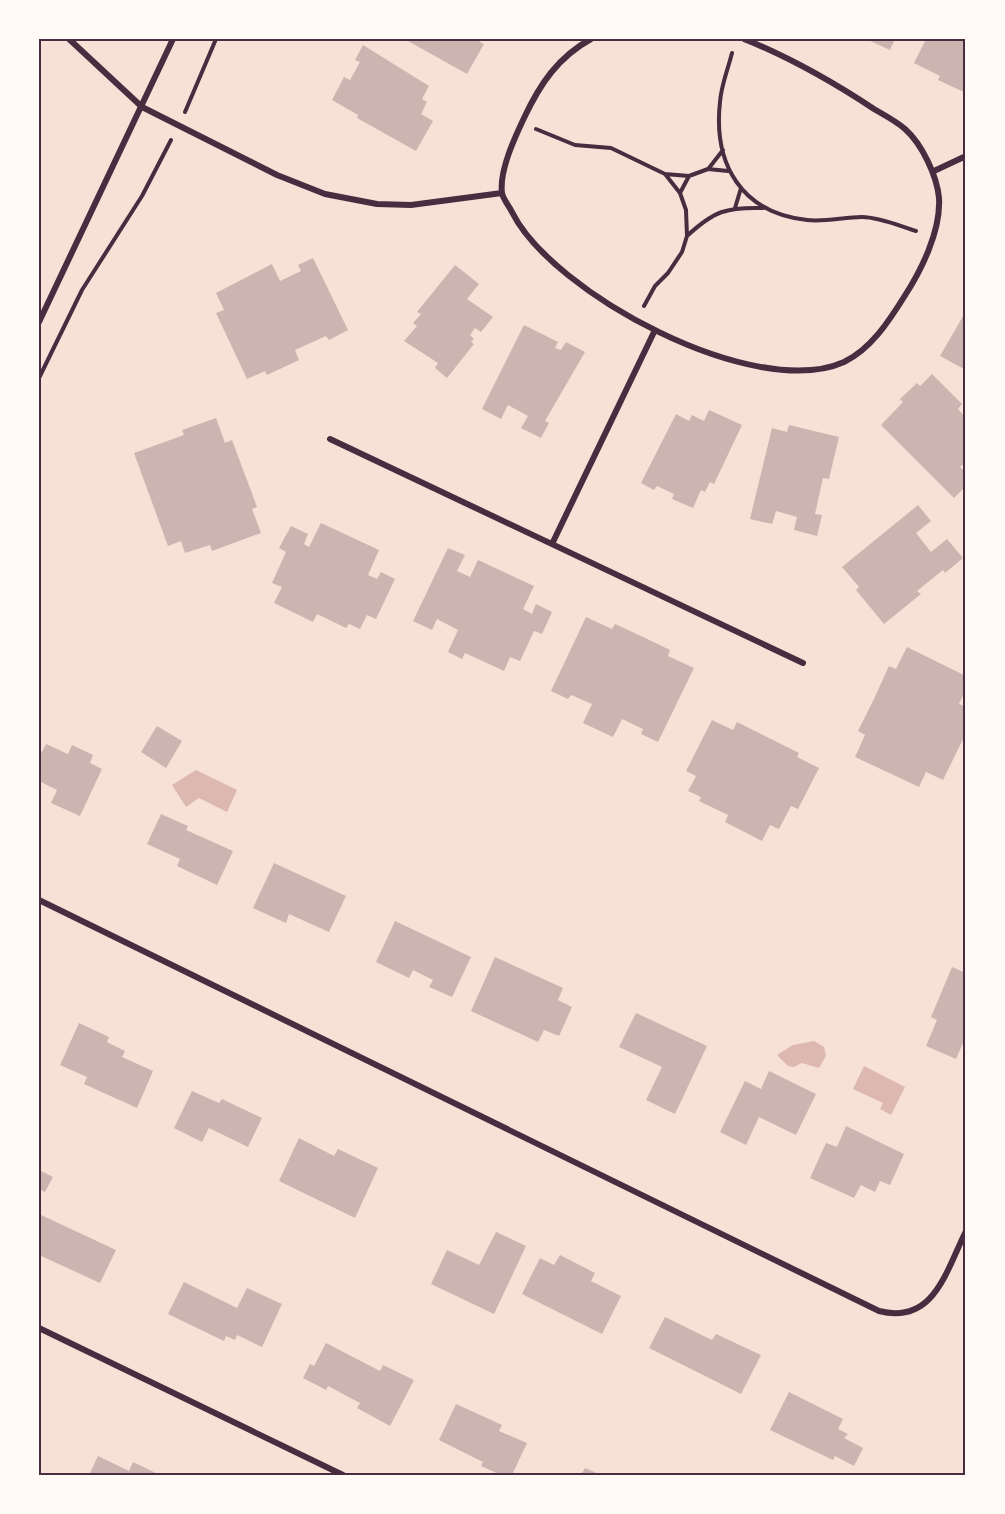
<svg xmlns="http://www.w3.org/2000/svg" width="1005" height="1514" font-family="Commissioner,sans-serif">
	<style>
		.water { fill: #dcb8b0 }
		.building { fill: #ccb4b1 }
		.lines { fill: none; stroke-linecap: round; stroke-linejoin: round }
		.path { stroke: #4a2c40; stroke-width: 4 }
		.minor { stroke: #4a2c40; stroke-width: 6 }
		.neatline { fill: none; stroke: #4a2c40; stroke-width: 2 }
	</style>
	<rect width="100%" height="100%" fill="#f7e1d7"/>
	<path class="water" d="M196,770L237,790L227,812L199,798L186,807L172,785Z
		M814,1041L824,1047L826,1056L819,1068L802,1063L794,1067L788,1066L777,1055L793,1045Z
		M864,1066L905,1087L891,1115L880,1109L883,1103L853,1089Z"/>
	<path class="building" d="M409,39H475L484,44L467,74L408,41Z
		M866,39H895L890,50Z
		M926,39H966V93L938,80L940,76L914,63Z
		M363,45L429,86L422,99L427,102L421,114L433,121L416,151L357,118L358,115L332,100L344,77L350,80L360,62L355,60Z
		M313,258L348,330L329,340L326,336L295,350L299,360L267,375L265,371L247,379L216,313L224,310L216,293L272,264L280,281L301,271L298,265Z
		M455,265L479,284L467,299L493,317L481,332L475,328L470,335L474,339L471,342L474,344L447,378L435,368L438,363L404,341L417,326L413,323L421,314L417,312Z
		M966,311V370L940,356Z
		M524,325L558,342L555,348L561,350L566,342L585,352L545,421L549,423L541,438L521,428L528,416L508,405L501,419L482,409Z
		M932,374L962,404L958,409L966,418V462L960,467L966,473V486L954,498L881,425L903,402L900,399L917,383L920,386Z
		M709,410L742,425L714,484L710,482L705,492L701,490L693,508L672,499L674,494L657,486L654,490L641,483L676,414L689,421L692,415L704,421Z
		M216,418L225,443L232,440L257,507L252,509L261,533L212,551L210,545L185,553L181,541L168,546L134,453L184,435L182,430Z
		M789,425L839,437L829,479L823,478L815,514L822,515L817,536L794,530L797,517L776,511L772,524L750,519L772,428L787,432Z
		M918,505L931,521L916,533L931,552L947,539L963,558L945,573L943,570L917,591L921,594L884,624L856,590L859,587L842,567Z
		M321,523L379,550L368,575L377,579L381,572L395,579L376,619L367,615L360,629L349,624L346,628L317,614L313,622L274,603L282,587L272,583L286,552L279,548L291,526L308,534L304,544L309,547Z
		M448,548L465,555L457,571L470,577L478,560L534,586L523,609L532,614L536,604L552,612L542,634L534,631L520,661L510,657L504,671L465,653L462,659L448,652L458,630L437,619L432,630L413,621Z
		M586,617L612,629L615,624L643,637L670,650L668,656L694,668L658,742L641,734L643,729L622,719L613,737L583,723L592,704L571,695L568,699L551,691Z
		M907,647L966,676V689L959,704L966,707V733L943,780L926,772L919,787L855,757L865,735L858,731L874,699L889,666L896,669Z
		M712,720L733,730L737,722L799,753L797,757L819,768L798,809L791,806L779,829L770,825L762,841L725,822L728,815L699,801L701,797L688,791L696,776L686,771Z
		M157,726L182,741L166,768L141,752Z
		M46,744L68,754L72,745L93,755L90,763L102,769L80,816L51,803L57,790L39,781V750L42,752Z
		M161,814L188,826L186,830L233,851L217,885L177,866L180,859L147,844Z
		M274,863L346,896L329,932L289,914L286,923L253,908Z
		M395,921L471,957L452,997L429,987L433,980L413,970L409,978L376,962Z
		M495,957L563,988L558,1000L572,1007L559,1036L544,1030L538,1042L471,1011Z
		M952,967L966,973V1036L956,1059L926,1046L937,1020L931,1017Z
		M636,1013L707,1046L675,1114L646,1100L662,1067L619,1047Z
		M79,1023L109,1037L107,1042L125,1051L122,1057L153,1071L137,1108L84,1084L87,1077L60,1065Z
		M769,1071L816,1094L796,1135L759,1117L746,1145L720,1132L745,1081L761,1089Z
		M192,1091L219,1103L222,1099L262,1118L248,1147L209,1128L202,1142L174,1128Z
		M846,1126L904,1154L890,1185L880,1181L875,1192L861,1185L854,1198L810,1178L826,1143L837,1147Z
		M299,1138L334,1156L338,1149L378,1168L355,1218L279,1181Z
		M39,1170L53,1177L45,1192L39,1189Z
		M39,1214L116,1250L100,1283L39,1255Z
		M496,1232L526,1246L494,1314L431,1284L447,1250L479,1265Z
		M560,1255L595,1273L591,1281L621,1296L602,1334L522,1294L540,1258L554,1265Z
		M184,1282L237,1308L247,1288L282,1304L262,1347L237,1335L235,1340L226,1336L224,1341L168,1314Z
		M665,1317L712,1340L716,1334L761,1355L741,1394L649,1348Z
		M326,1343L380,1371L383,1365L414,1380L390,1426L357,1408L360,1403L328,1386L326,1390L303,1378L310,1364L314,1366Z
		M789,1392L843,1419L838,1429L848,1434L844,1438L863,1448L854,1466L835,1456L833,1460L770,1430Z
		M456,1404L502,1425L499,1431L527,1443L512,1475H501L481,1466L483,1462L439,1440Z
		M98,1456L129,1471L133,1462L160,1475H89Z
		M585,1468L601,1475H581Z"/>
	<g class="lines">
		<path class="path" d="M732,53C728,69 721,86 720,102C713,165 742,213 807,220C826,222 844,217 862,217C879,217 900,226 916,231
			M185,112L216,39
			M536,129L575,145L611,148L665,174L680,193L686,210L687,236L682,252L668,273L655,286L644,306
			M709,168L723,150
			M665,174L689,176L708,169L728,171
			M680,193L689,176
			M735,208L741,188
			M687,236C714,211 726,207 763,208
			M39,378L82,290L142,196L171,140"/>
		<path class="minor" d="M69,39L142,107L277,175L325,194L377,204L411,205L502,193
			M591,39C558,57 540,84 524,118C515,137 499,171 502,193C503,199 509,206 512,212C552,293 755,402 844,362C871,349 889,321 904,297C921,271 941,231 939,198C937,176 922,144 905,129C896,121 884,115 874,109C833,82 789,57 744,39
			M934,171L966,156
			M39,322L173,39
			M330,439L803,663
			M552,544L655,330
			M39,900L879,1311C934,1325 946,1271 966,1231
			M39,1328L343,1475"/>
	</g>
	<rect width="1005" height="1514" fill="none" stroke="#fffaf5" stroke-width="81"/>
	<rect x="40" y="40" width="924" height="1434" class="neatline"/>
</svg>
